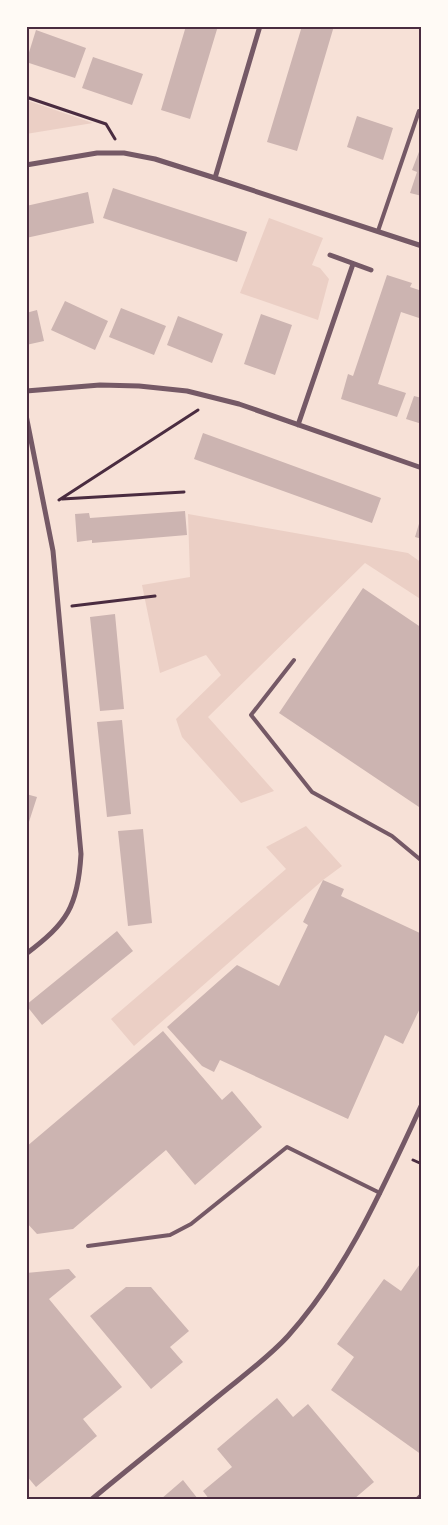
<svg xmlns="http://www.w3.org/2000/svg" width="448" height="1525" font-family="Bitter,serif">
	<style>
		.green { fill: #ebcfc5 }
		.building { fill: #ccb4b1 }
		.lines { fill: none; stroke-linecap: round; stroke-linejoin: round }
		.path { stroke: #4a2c40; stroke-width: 3 }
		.service { stroke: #755966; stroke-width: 4 }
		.minor { stroke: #755966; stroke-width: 5 }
		.neatline { fill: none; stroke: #4a2c40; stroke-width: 2 }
	</style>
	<rect width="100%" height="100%" fill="#f7e1d7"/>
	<path class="green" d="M26,100L93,123L26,134Z
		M269,218L323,238L312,265L320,268L329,279L318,320L240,293Z
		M188,514L408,553L422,563V600L365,563L208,717L274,791L241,803L182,737L176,719L221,675L206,655L160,673L142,585L190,577Z
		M306,826L342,866L323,880L134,1046L111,1019L286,869L266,847Z"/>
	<path class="building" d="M186,26H218L190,119L161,110Z
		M302,26H334L297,151L267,142Z
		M36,30L86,48L75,78L26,62Z
		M93,57L143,74L132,105L82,88Z
		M357,116L393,128L383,160L347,147Z
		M422,144V196L410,193L417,172L412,170Z
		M113,188L247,232L237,262L103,218Z
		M88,192L94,223L26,238V206Z
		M387,275L412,283L410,287L422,291V319L401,312L378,384L406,393L397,417L341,399L348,374L353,376Z
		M65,301L108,321L95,350L51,330Z
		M121,308L166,326L154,355L109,337Z
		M37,310L44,341L26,345V313Z
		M261,314L292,325L275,375L244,364Z
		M178,316L223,334L212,363L167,345Z
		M414,396L422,398V424L406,419Z
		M203,433L381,498L372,523L194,459Z
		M185,511L187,535L92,543V540L77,542L75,514L89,513L90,518Z
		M421,517H422V539L415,537Z
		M363,588L422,628V809L279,713Z
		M115,614L124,709L100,711L90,617Z
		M122,720L131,814L107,817L97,722Z
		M26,794L37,797L27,828H26Z
		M143,829L152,923L128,926L118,831Z
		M323,880L344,889L341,896L422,934V1004L403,1044L385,1035L348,1119L220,1060L214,1072L202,1066L167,1027L237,965L279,986L308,925L303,922Z
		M117,931L133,951L42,1025L26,1005Z
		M163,1031L222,1100L232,1091L262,1127L195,1185L166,1150L73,1229L37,1234L26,1222V1147Z
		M422,1261V1455L331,1390L354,1357L337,1344L384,1279L401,1291Z
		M69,1269L76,1277L49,1299L122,1387L83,1419L97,1436L36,1487L26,1475V1273Z
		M126,1287H151L189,1331L170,1347L183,1362L151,1389L90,1316Z
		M277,1398L293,1417L308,1404L374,1482L354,1499H209L203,1491L232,1467L217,1449Z
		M183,1480L198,1499H161Z"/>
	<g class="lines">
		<path class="path" d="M26,97L106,124L115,139
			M62,499L184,492
			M59,500L198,410
			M72,606L155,596
			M413,1160L422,1164"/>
		<path class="service" d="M378,231L419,111
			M294,660L251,715L312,792L392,836L422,861
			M88,1246L170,1235L191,1224L287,1147L380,1193"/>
		<path class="minor" d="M26,165L97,153H124L155,159L215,178L422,246
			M215,178L260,26
			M330,255L371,270
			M26,391L100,385L139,386L187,391L239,404L422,468
			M26,415L53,551L81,854C78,907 67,923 26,954
			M298,425L353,264
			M92,1499C133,1465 175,1432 216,1398C240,1378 267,1359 288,1336C348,1269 384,1185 422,1104
			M418,1499L422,1495"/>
	</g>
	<rect width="448" height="1525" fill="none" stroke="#fffaf5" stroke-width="55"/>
	<rect x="28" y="28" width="392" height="1470" class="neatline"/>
</svg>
